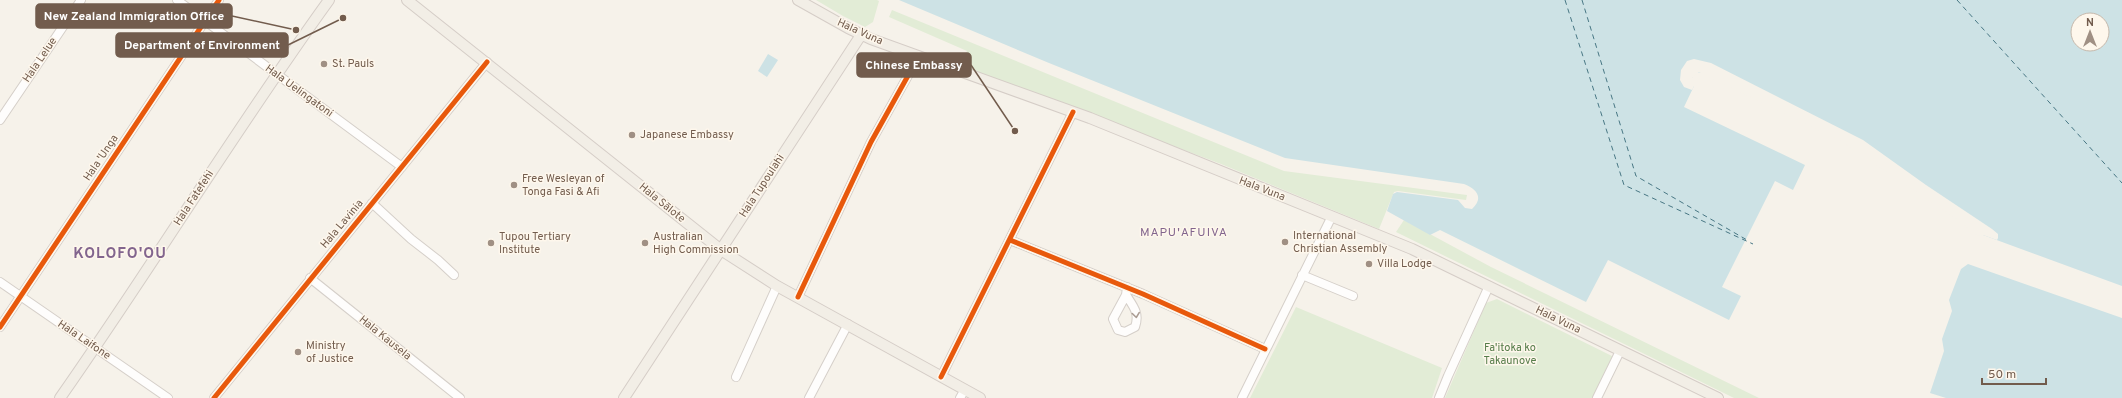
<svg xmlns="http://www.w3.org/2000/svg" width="2122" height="398" font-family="Overpass,sans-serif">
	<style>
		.green { fill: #e2ecd6 }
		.water { fill: #cde2e5; fill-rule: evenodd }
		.pier { fill: #f6f2ea }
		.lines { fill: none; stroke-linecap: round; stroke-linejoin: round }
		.ferry { stroke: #487784; stroke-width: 1; stroke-dasharray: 5 4; stroke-linecap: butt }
		.minor-casing { stroke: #d5cfc9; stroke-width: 10 }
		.major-casing { stroke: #d5cdc7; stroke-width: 12 }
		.minor { stroke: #fefdfc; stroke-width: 8 }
		.major { stroke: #f2eee6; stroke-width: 10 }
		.cycleway-casing { stroke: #fef7ec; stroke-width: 8 }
		.cycleway { stroke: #e8590c; stroke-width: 5 }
		.oneway { stroke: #aa9c93 }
		.poi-dot { fill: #a09084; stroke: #fef7ec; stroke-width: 1.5 }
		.labels { text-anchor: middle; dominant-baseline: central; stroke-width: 3; stroke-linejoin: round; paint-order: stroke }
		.street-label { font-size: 11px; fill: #725c4d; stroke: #fef7ec }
		.poi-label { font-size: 11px; fill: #725c4d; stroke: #fef7ec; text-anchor: start }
		.park-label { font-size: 11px; fill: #557c49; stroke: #fef7ec }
		.neighbourhood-label { font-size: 12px; letter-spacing: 1px; fill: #82658e; stroke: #fef7ec }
		.district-label { font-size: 15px; font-weight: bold; letter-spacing: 1px; fill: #82658e; stroke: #fef7ec }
		.leader { fill: none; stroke: #725c4d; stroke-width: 1.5 }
		.callout-dot { fill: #725c4d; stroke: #fef7ec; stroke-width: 1.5 }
		.callout { fill: #725c4d; stroke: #725c4d; stroke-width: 1.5 }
		.callout-label { font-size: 12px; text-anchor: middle; font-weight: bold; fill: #fff }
	</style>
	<rect width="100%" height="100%" fill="#f6f2ea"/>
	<path class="green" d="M816,0H877L879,1L873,22L865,27L843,16Z
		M892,10L1284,171L1467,195L1466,200L1398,191L1394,192L1379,229L1221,164L962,66L967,51L889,17Z
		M1404,220L1491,267L1759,398H1734L1396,232Z
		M1497,299L1614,357L1594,398H1445L1486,303Z
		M1296,307L1442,368L1432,398H1250Z"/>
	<path class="water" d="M899,0H2122V286L1983,235L1840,139L1704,72L1694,73L1690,83L1694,86L1684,107L1805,165L1793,190L1775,181L1722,287L1741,296L1729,320L1608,260L1586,302L1440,230L1430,235L1387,211L1393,194L1397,192L1458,200L1465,208L1472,209C1484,198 1477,189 1464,184L1285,158L1049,63ZM2078,20H2102V44H2078Z
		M768,54L778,60L767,77L758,71Z
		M1968,264L2122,318V398H1946L1930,393L1944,351L1942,339L1952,311L1949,300L1961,269Z"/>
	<path class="pier" d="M1694,59L1711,63L1863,140L1926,185L1992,229L1998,234V238L1997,240L1983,235L1978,236L1954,217L1839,140L1703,74L1699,72L1692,78V82L1695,84L1692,90L1684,87L1680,80L1681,70L1687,61Z"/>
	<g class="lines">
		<path class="ferry" d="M1565,0L1624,185L1753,244
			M1582,0L1636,176L1747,240
			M1957,0L2122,183"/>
		<g class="minor-casing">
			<path id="minor" d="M177,0L402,167
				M0,120L81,0
				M372,203L411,239L438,260L454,275
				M1010,240L1143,294L1265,349
				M1302,275L1353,296
				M310,278L460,398
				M0,282L168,398
				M1126,295C1133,306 1140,313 1135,327L1125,332L1118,330L1113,319L1126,295L1127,287
				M798,297L871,142L919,56
				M0,327L219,0
				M736,377L777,286
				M941,377L1073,112
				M214,398L487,62
				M809,398L848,324
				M960,398L964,391
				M1242,398L1332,216
				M1439,398L1448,376L1489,286
				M1597,398L1620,351"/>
		</g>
		<g class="major-casing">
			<path id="major" d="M407,0L721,250L777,286L980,398
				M798,0L848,28L871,39L1090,118L1412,249L1718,398
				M60,398C152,267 235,130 329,0
				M624,398L861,35"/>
		</g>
		<use href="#minor" class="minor"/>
		<use href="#major" class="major"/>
		<g class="cycleway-casing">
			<path id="cycleway" d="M1010,240L1143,294L1265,349
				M798,297L871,142L919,56
				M0,327L219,0
				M941,377L1073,112
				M214,398L487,62"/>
		</g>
		<use href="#cycleway" class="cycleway"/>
	</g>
	<defs><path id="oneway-chevron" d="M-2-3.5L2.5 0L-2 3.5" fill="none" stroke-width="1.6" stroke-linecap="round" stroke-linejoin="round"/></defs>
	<use class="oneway" href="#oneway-chevron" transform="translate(1136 315) rotate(82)"/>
	<g class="poi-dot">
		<circle cx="324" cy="64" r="4"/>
		<circle cx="632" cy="135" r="4"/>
		<circle cx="514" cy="185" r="4"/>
		<circle cx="1285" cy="242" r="4"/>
		<circle cx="491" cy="243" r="4"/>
		<circle cx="645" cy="243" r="4"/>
		<circle cx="1369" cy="264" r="4"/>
		<circle cx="298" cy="352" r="4"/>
	</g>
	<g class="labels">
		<g class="street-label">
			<text transform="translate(860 32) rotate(24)">Hala Vuna</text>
			<text transform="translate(40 60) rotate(-56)">Hala Lelue</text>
			<text transform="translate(299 91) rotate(36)">Hala Uelingatoni</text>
			<text transform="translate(101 158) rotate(-56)">Hala 'Unga</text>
			<text transform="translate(762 186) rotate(-57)">Hala Tupoulahi</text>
			<text transform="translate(1262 189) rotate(21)">Hala Vuna</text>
			<text transform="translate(194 198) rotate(-57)">Hala Fatefehi</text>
			<text transform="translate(662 203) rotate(39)">Hala Sālote</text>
			<text transform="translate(342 224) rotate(-50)">Hala Lavinia</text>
			<text transform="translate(1558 320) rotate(26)">Hala Vuna</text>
			<text transform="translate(385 338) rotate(39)">Hala Kausela</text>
			<text transform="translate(84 340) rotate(34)">Hala Laifone</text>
		</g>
		<g class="poi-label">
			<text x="332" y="64">St. Pauls</text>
			<text x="640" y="135">Japanese Embassy</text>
			<text x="522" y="179">Free Wesleyan of<tspan x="522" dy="13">Tonga Fasi &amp; Afi</tspan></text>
			<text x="1293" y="236">International<tspan x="1293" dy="13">Christian Assembly</tspan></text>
			<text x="499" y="237">Tupou Tertiary<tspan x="499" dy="13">Institute</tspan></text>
			<text x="653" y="237">Australian<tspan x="653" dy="13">High Commission</tspan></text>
			<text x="1377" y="264">Villa Lodge</text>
			<text x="306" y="346">Ministry<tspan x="306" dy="13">of Justice</tspan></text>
		</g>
		<g class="park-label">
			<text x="1510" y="348">Fa'itoka ko<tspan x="1510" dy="13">Takaunove</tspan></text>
		</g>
		<g class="neighbourhood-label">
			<text x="1184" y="233">MAPU'AFUIVA</text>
		</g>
		<g class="district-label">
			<text x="120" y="254">KOLOFO'OU</text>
		</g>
	</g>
	<path class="leader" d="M296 30L232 16M343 18L288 45M1015 131L971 65"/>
	<g class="callout-dot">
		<circle cx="296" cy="30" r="4"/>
		<circle cx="343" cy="18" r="4"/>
		<circle cx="1015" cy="131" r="4"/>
	</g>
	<g class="callout">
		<rect x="36" y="4" width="196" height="24" rx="4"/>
		<rect x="116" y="33" width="172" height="24" rx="4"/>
		<rect x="857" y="53" width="114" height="24" rx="4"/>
	</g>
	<g class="callout-label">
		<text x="134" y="20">New Zealand Immigration Office</text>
		<text x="202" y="49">Department of Environment</text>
		<text x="914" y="69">Chinese Embassy</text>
	</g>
	<g transform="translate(2090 32)"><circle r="19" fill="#fef7ec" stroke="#c6b9ac"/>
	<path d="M0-3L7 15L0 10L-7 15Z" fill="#a09084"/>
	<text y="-6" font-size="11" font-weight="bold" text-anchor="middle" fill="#725c4d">N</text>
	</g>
	<path d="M1982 378v6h64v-6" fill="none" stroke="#725c4d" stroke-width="2"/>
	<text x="1988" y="378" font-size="12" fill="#725c4d" stroke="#fef7ec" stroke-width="3" paint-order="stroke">50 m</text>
</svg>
